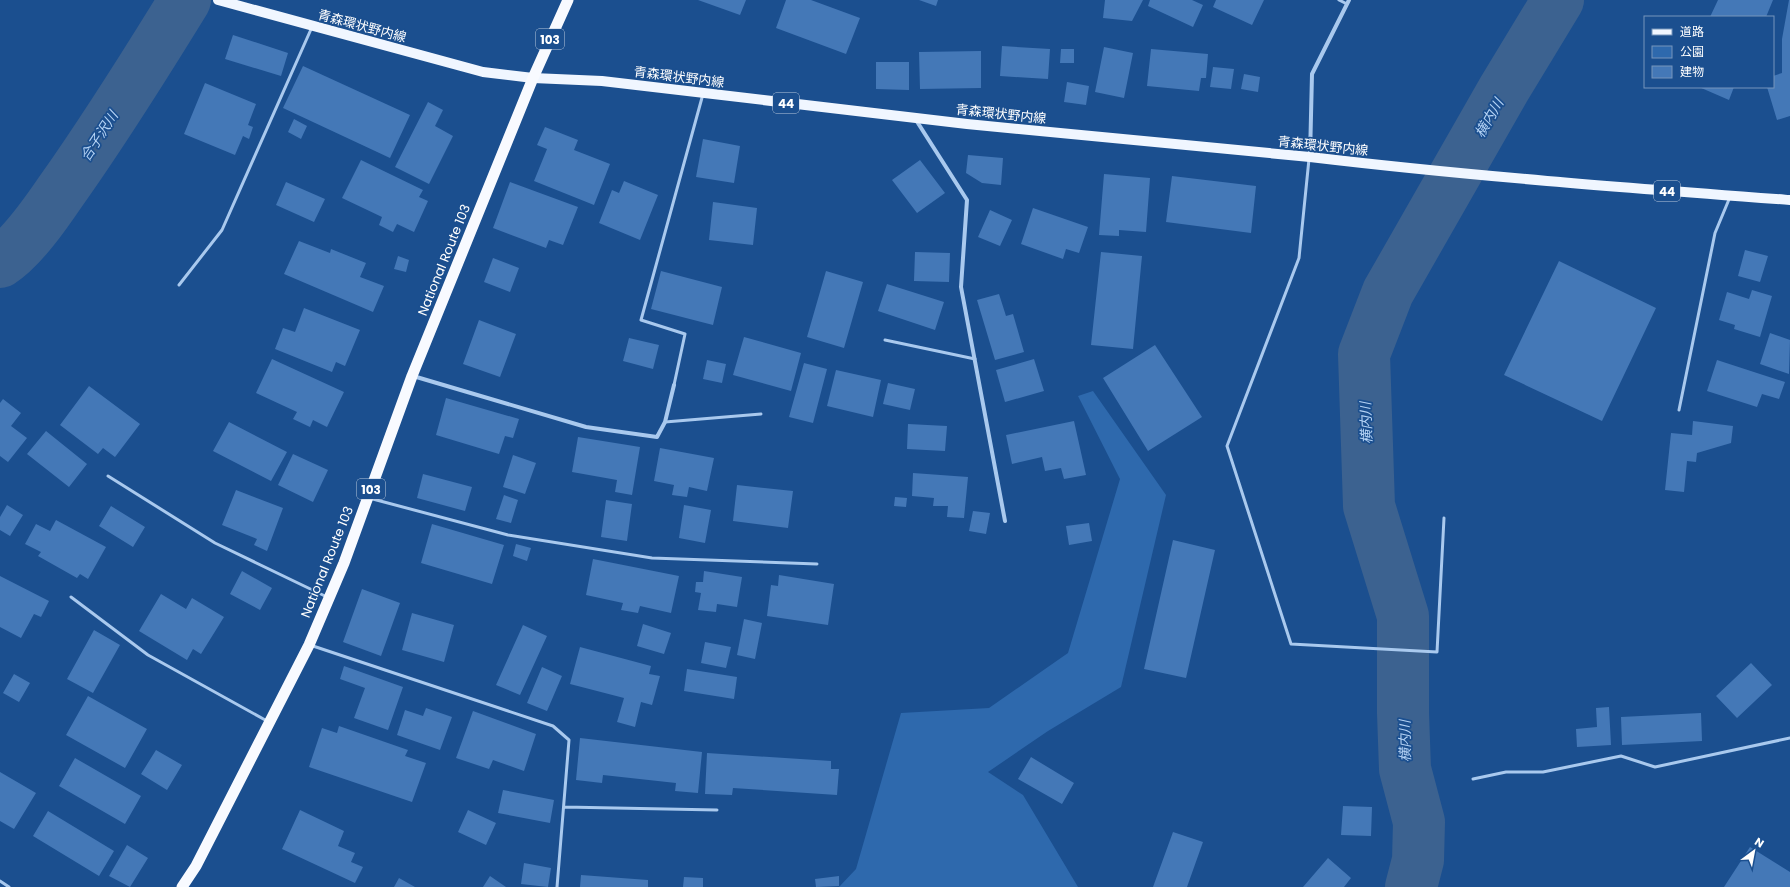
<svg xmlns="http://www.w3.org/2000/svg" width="1790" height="887" font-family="Poppins,'Noto Sans JP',sans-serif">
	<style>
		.green { fill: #2e69ad }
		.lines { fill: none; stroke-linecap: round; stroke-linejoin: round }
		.river { stroke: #3c6290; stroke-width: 52 }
		.building { fill: #4478b7 }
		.service { stroke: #a9c9ee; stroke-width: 3 }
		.minor { stroke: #a9c9ee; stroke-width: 4 }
		.primary { stroke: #f0f6ff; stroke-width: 10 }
		.trunk { stroke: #f8faff; stroke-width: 11 }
		.labels { text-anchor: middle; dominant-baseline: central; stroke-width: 3.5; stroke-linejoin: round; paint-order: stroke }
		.shield { fill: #1b4f8f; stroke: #bbcadd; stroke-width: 1 }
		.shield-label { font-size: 12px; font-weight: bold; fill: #fff }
		.street-label { font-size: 13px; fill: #fff; stroke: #1b4f8f }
		.water-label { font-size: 14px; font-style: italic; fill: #b5d3f5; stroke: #1b4f8f }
	</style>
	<rect width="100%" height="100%" fill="#1b4f8f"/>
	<path class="green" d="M1093,391L1166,495L1121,687L1048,731L988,772L1023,795L1078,887H839L856,869L901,713L989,708L1068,653L1120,479L1078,396Z"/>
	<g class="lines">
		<path class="river" d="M0,262C22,248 46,213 61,191C105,129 145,65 185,0
			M1411,887L1418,860L1419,822L1405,769L1403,713V616L1369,506L1364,354L1388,292L1504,89L1558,0"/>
	</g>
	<path class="building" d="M698,0H746L740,15Z
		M786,0H811L860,18L846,54L776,28Z
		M919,0H938L936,6Z
		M1105,0H1143L1132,21L1103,18Z
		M1150,0H1192L1203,5L1193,27L1148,6Z
		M1216,0H1264L1252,25L1213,7Z
		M1718,0H1773L1766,17H1710Z
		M1789,0H1790V116L1777,120L1767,87H1773V76L1782,73V39Z
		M233,35L288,53L281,76L225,59Z
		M1002,46L1050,49L1048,79L1000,76Z
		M1104,47L1133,53L1124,98L1095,92Z
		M1061,49H1074V63H1060Z
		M1151,49L1208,54L1206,78H1201L1199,91L1147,86Z
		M981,51V88L920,89L919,52Z
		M876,62H909V90L876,89Z
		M303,66L410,115L390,158L283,108Z
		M1213,67L1234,69L1231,89L1210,87Z
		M1244,74L1260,77L1258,92L1241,89Z
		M1067,82L1089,86L1086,105L1064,102Z
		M205,83L256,104L248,125L253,127L249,139L243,136L235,155L184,134Z
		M1699,87H1734L1729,100Z
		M428,102L443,110L435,126L453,136L429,184L395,167Z
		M294,119L307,126L301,139L288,132Z
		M545,127L578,140L574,150L610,164L594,205L534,181L547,149L537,145Z
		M703,139L740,146L734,183L696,177Z
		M968,155L1003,158L1001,185L982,183L966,173Z
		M361,160L423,190L419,197L428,201L414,232L397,224L393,232L379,225L382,217L342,198Z
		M920,160L945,193L917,213L892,180Z
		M1104,174L1150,178L1146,232L1119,230V236L1099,235Z
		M1172,176L1256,186L1251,233L1166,222Z
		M624,181L658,195L640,240L599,223L612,190L619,193Z
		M286,182L325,199L314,222L276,205Z
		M510,182L578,207L563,245L549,240L546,248L493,228Z
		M713,202L757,208L753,245L709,240Z
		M1033,208L1088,227L1079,253L1066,249L1063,259L1021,244Z
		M990,210L1012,220L1000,246L978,237Z
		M299,241L330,253L331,249L366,263L360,277L384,286L373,312L284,274Z
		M1745,250L1768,256L1760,282L1738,276Z
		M915,252L950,253L949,282L914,281Z
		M1101,252L1142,256L1133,349L1091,345Z
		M398,256L409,260L406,272L394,269Z
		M493,258L519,268L510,292L484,282Z
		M1559,261L1656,308L1602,421L1504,375Z
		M661,271L722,287L713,325L651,309Z
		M826,271L863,282L844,348L807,337Z
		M887,284L944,302L935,330L878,311Z
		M1752,290L1772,296L1760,337L1734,329L1735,325L1719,320L1727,292L1749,299Z
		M999,294L1006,316L1013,314L1024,352L995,360L977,300Z
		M304,308L360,330L345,366L336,362L332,372L275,349L283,328L295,332Z
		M479,320L516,334L500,377L463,364Z
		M1770,333L1790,340L1789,374L1760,364Z
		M744,337L801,353L791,391L733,375Z
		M629,338L659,345L653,369L623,361Z
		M1155,345L1202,417L1148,451L1103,378Z
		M272,359L344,392L327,427L313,420L310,427L293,419L297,412L256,393Z
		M1034,359L1044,391L1005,402L996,370Z
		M707,360L726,364L722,383L703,379Z
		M1717,360L1785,382L1779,399L1762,394L1757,407L1707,391Z
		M804,363L827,369L813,423L789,417Z
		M836,370L881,380L873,417L827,406Z
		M888,383L915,389L910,410L883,404Z
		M89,386L140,424L115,457L103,448L98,454L60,425Z
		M446,398L519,419L513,438L505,436L499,454L436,435Z
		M3,399L21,413L11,426L27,438L8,462L0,456V403Z
		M1074,421L1086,475L1064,479L1061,468L1045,471L1042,457L1012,464L1006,435Z
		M1693,421L1733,426L1731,443L1697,453L1696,462L1687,461L1684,492L1665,490L1671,433L1692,435Z
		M229,422L287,452L271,481L213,451Z
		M908,424L947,426L945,451L907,449Z
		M46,431L87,464L69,487L27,454Z
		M578,437L640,447L632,495L615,492L617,480L572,472Z
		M660,448L714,458L707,491L689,487L687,497L672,495L674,485L654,481Z
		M293,454L328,470L313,502L278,485Z
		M513,455L536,463L525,494L503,487Z
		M913,473L968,477L964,518L947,517L948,506H933L934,498L912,496Z
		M423,474L472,487L465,511L417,498Z
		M737,485L793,491L788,528L733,521Z
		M236,490L283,508L267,551L254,545L257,539L222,525Z
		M504,495L518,500L511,523L496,519Z
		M895,497L907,498L906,507L894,506Z
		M606,500L632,504L627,541L601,537Z
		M7,505L23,515L10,536L0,530V517Z
		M684,505L711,510L705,543L679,538Z
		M111,506L145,527L133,547L99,526Z
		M973,511L990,513L986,534L969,531Z
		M56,520L106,547L88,579L80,574L77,578L38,556L41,552L25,544L36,524L50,531Z
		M1089,523L1092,541L1069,545L1066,526Z
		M432,524L504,545L492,584L421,563Z
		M1173,540L1215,550L1186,678L1144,669Z
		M516,544L531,548L527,561L513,556Z
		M593,559L679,576L671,613L640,606L638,613L621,610L623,603L586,595Z
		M242,571L272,588L260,610L230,594Z
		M704,571L742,577L737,607L717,604L716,612L698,610L701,593L695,592L696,582H703Z
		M779,575L834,584L828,625L767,616L771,585L778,586Z
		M0,576L49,601L41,617L34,614L21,638L0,627Z
		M362,589L400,603L381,656L343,642Z
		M161,594L186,609L192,598L224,617L201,654L193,649L187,660L139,631Z
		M412,613L454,625L444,662L402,650Z
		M744,619L762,623L755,659L737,655Z
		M643,624L671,633L664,654L637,646Z
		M523,625L547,636L520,695L496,685Z
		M94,630L120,645L93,693L67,679Z
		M705,642L731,647L726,668L701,663Z
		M580,647L651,666L649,674L660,676L652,705L641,702L635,727L617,722L624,698L570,684Z
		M1751,663L1772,685L1737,718L1716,696Z
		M344,666L403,687L388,730L354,718L365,688L340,679Z
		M542,667L562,676L547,711L527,703Z
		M687,669L737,677L734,699L684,691Z
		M14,674L30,683L19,702L3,693Z
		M88,696L147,729L125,768L66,735Z
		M1609,707L1611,745L1577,747L1576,729L1597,727L1596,708Z
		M426,708L452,717L440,750L397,735L405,710L423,716Z
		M473,711L536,734L524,771L493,760L489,769L456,758Z
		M1701,713L1702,741L1622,745L1621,717Z
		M339,726L408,750L405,756L426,763L412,802L309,767L322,728L337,733Z
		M580,738L702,752L698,793L675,791L676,783L603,775L602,783L576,780Z
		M156,750L182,765L167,790L141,774Z
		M707,753L831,761V769H839L837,795L733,788L732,795L705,794Z
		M1031,757L1074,783L1062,804L1018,779Z
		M75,758L141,796L125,824L59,786Z
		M0,772L36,793L14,829L0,821Z
		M503,790L554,800L550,823L498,813Z
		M1343,806L1372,807L1371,836L1341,835Z
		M300,810L344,831L338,846L355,853L351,862L363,867L355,883L282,849Z
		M468,810L496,823L486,845L458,832Z
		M48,811L114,851L99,876L33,836Z
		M1173,832L1203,842L1187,887H1153Z
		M127,845L148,858L130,887L109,876Z
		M1750,847L1790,872V887H1724Z
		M1328,858L1351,878L1344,887H1303Z
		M524,863L551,868L548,887L521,884Z
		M581,875L648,880V887H580Z
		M490,876L506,887H483Z
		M839,876V886L816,887L815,879Z
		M684,877L703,878V887H683Z
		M399,878L415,887H394Z"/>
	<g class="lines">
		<path class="service" d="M1339,0L1347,4
			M1309,159L1299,258L1227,446L1291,644L1437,652L1444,518
			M179,285L222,230L312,27
			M885,340L975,359
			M674,385L685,334L641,320L703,94
			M1679,410L1715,233L1730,197
			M665,422L761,414
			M108,476L215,543L327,597
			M369,498L508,535L652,558L817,564
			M71,597L148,655L267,721
			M310,645L553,726L569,740L557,887
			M1473,779L1506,772H1543L1621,756L1655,767L1790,738
			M564,807L717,810
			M0,881L9,887"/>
		<path class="minor" d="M916,120L967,200L961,287L1005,521
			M1310,157L1312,74L1349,0
			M413,376L586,427L657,437L665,422L674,385"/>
		<path class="primary" d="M218,0L483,72L533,78L602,81L967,124L1310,157C1469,176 1630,188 1790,200"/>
		<path class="trunk" d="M182,887L196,866L309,645L344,563L412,376L533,78L568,0"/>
	</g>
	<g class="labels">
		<g class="shield">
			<rect x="536" y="29" width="28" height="20" rx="3"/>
			<rect x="773" y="93" width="26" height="20" rx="3"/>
			<rect x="1654" y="181" width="26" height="20" rx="3"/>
			<rect x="357" y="479" width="28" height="20" rx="3"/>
		</g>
		<g class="shield-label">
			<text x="550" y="39">103</text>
			<text x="786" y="103">44</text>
			<text x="1667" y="191">44</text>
			<text x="371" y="489">103</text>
		</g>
		<g class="street-label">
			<text transform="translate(362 26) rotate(15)">青森環状野内線</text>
			<text transform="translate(679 77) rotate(7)">青森環状野内線</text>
			<text transform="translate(1001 114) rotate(6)">青森環状野内線</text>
			<text transform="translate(1323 146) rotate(6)">青森環状野内線</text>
			<text transform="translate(444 260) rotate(-68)">National Route 103</text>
			<text transform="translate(327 562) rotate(-68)">National Route 103</text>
		</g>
		<g class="water-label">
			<text transform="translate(1489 118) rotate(-60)">横内川</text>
			<text transform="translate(99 136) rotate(-57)">合子沢川</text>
			<text transform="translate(1366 423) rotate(-92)">横内川</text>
			<text transform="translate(1405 741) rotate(-91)">横内川</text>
		</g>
	</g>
	<rect x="1644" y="16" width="130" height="72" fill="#1b4f8f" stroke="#7695bc"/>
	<rect x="1652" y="29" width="20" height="6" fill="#f0f6ff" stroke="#7695bc"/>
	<text x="1680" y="36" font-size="12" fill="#ffffff">道路</text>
	<rect x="1652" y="46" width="20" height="12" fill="#2e69ad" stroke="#7695bc"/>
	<text x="1680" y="56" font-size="12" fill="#ffffff">公園</text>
	<rect x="1652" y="66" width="20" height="12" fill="#4478b7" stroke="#7695bc"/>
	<text x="1680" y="76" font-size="12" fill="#ffffff">建物</text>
	<g transform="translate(1754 851) rotate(32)" stroke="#1b4f8f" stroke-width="3" paint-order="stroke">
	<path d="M0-3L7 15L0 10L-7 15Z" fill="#ffffff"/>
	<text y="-6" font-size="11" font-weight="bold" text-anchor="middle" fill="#ffffff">N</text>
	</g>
</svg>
